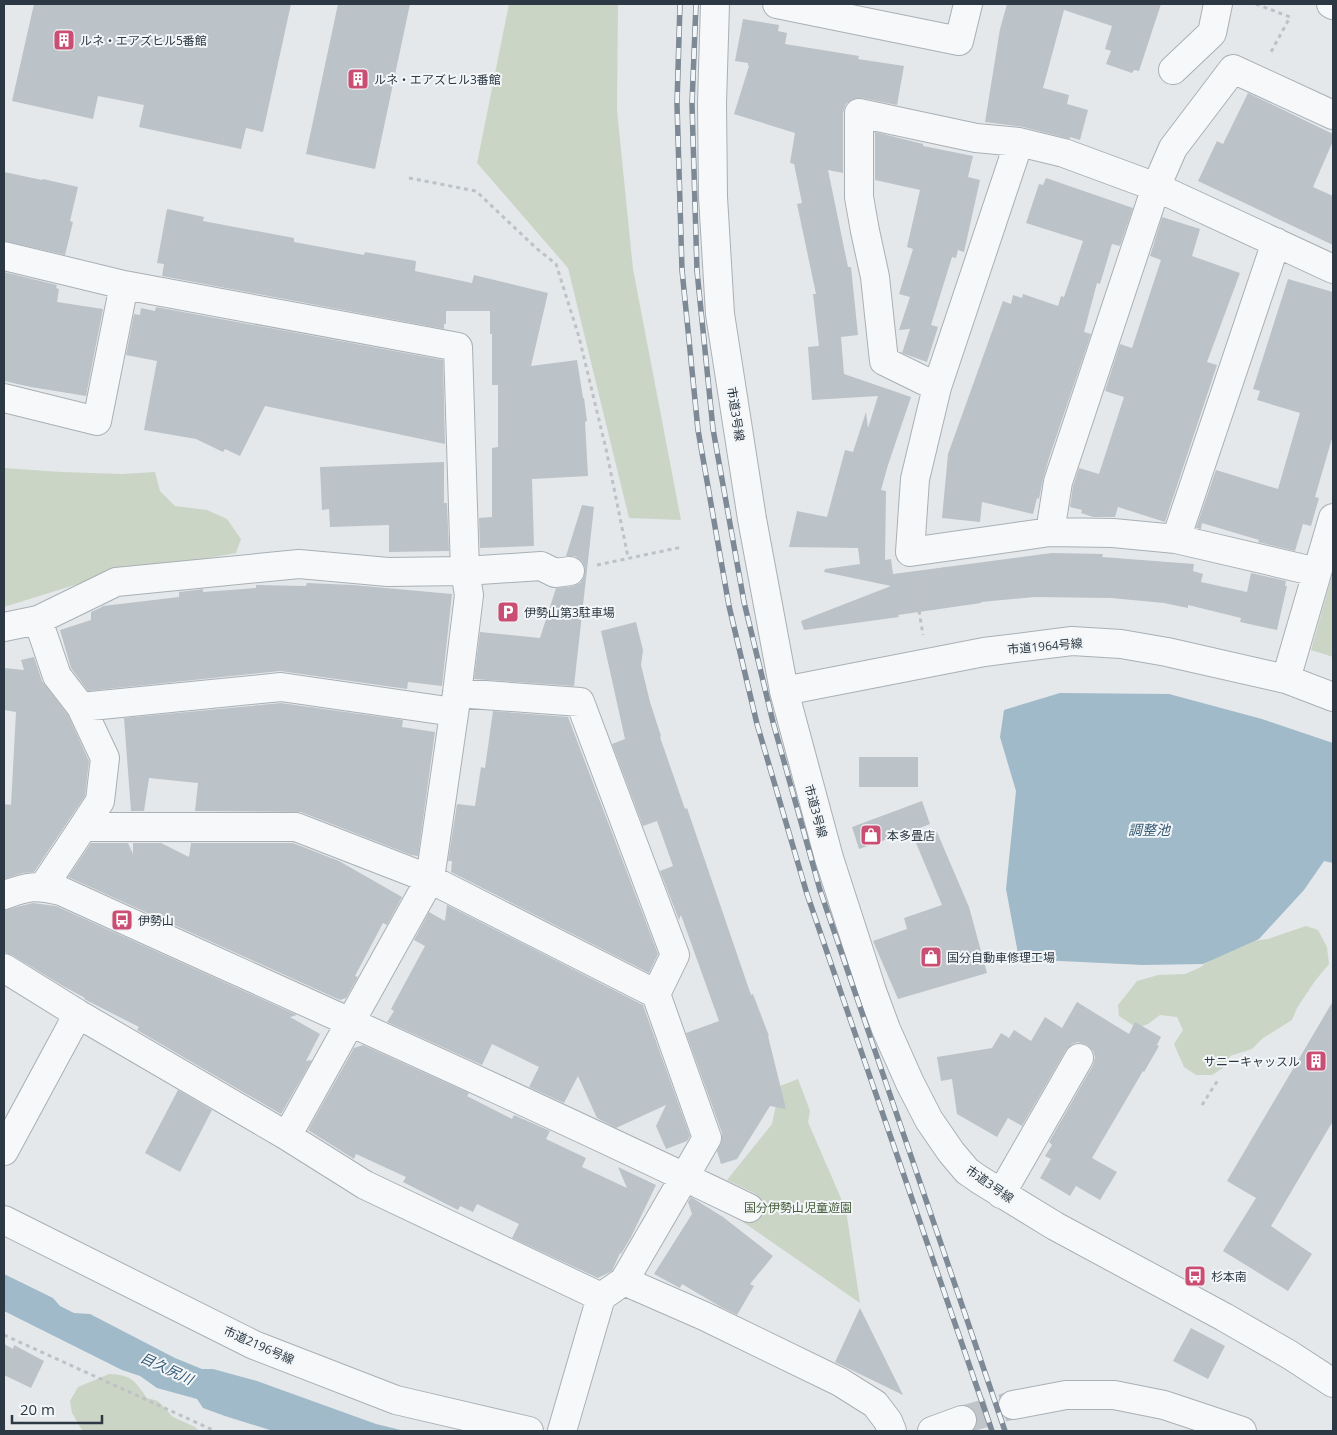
<svg xmlns="http://www.w3.org/2000/svg" width="1337" height="1435" font-family="'Open Sans','Noto Sans JP',sans-serif">
	<style>
		.green { fill: #cbd5c5 }
		.water { fill: #a0bac9 }
		.building { fill: #bbc2c8 }
		.lines { fill: none; stroke-linecap: round; stroke-linejoin: round }
		.minor-tunnel { stroke: #bfc5c9; stroke-width: 28; stroke-dasharray: 28 14; stroke-linecap: butt }
		.minor-casing { stroke: #a9b0b5; stroke-width: 30 }
		.path { stroke: #bdc2c6; stroke-width: 3; stroke-dasharray: 4 4; stroke-linecap: butt }
		.minor { stroke: #f6f8f9; stroke-width: 28 }
		.rail-casing { stroke: #7d8994; stroke-width: 5.5 }
		.rail { stroke: #f3f6f8; stroke-width: 4; stroke-dasharray: 11; stroke-linecap: butt }
		.labels { text-anchor: middle; dominant-baseline: central; stroke-width: 4; stroke-linejoin: round; paint-order: stroke }
		.poi-label { font-size: 12px; fill: #2c3843; stroke: #f3f6f8; text-anchor: start }
		.street-label { font-size: 12px; fill: #2c3843; stroke: #f3f6f8 }
		.park-label { font-size: 12px; fill: #465e39; stroke: #f3f6f8 }
		.water-label { font-size: 14px; font-style: italic; fill: #375c76; stroke: #f3f6f8 }
	</style>
	<rect width="100%" height="100%" fill="#e4e8eb"/>
	<path class="green" d="M509,4H618L617,110L633,269L681,520L629,518L568,268L477,163Z
		M4,468L61,472L122,474L155,472L160,491L175,506L207,510L227,519L241,539L236,553L97,578L4,607Z
		M1333,572V657L1311,650Z
		M1306,926L1318,930L1327,947L1329,964L1315,981L1297,1008L1292,1020L1263,1038L1252,1049L1230,1056L1223,1068L1212,1075H1196L1184,1067L1174,1044L1183,1030L1177,1017L1160,1015L1148,1024L1137,1028L1119,1016L1118,1005L1137,981L1158,975L1185,974L1199,968L1221,953L1245,942L1268,939Z
		M798,1079L810,1111L808,1122L846,1210L860,1303L743,1222L756,1194L727,1180L772,1124L780,1086Z
		M109,1374C132,1375 134,1380 147,1398L158,1401L173,1417L195,1427L199,1431H87L82,1430L72,1413L70,1401L78,1387Z"/>
	<path class="water" d="M1060,693L1169,694L1262,719L1333,743V863L1324,861L1304,890L1259,939L1203,964L1143,965L1019,959L1006,889L1016,791L1000,737L1004,710Z
		M4,1274L53,1298L60,1306L74,1313L90,1314L175,1358L202,1369H213L257,1381L376,1424L405,1431H273L225,1416L203,1408L197,1399L157,1388L140,1376L122,1370L4,1311Z"/>
	<path class="building" d="M34,4H291L263,132L246,128L241,149L139,127L144,105L98,96L93,119L12,101Z
		M338,4H410L375,169L306,154Z
		M1007,4H1161L1139,71L1134,70L1132,73L1106,64L1111,51L1105,49L1112,26L1064,10L1043,88L1069,95L1067,104L1088,110L1080,140L1070,137V139L1023,127L985,122L1000,29Z
		M743,19L779,25L778,31L787,33L785,44L859,56L858,59L904,66L897,105L862,98L853,99L846,104L843,113V173L828,170L848,267H851L858,335L841,337L844,374L911,397L888,465L881,490L886,491L885,560L891,559L893,574L1052,553L1103,554L1102,557L1194,564L1193,571L1203,574L1201,582L1247,592L1251,573L1286,581L1285,586H1287L1277,630L1240,622L1241,618L1188,605V608L1164,603L1111,598L1035,597L981,602V603L898,615L899,617L804,630L801,621L891,586L824,572L825,569L860,564L858,548L789,547L797,511L827,517L845,450L853,452L866,412L868,428L878,396L812,400L808,347L819,346L813,294H816L797,204L802,203L794,164L790,163L795,133L734,114L749,66L748,65V63L735,61Z
		M1248,93L1333,134V141L1313,187L1333,196V245L1198,181L1217,141L1223,144Z
		M875,132L923,144V146L973,156L968,177L980,180L964,252L958,250L956,258L952,257L931,325L938,327L927,362L902,353L910,329L899,330L910,297L899,294L913,249L907,247L920,190L875,180Z
		M4,172L42,180L43,179L78,187L70,221L73,222L65,255L4,241Z
		M1046,178L1133,208L1120,246L1112,244L1100,284L1097,283L1084,332L1091,334L1049,458L1043,479L1039,499L1037,498L1033,514L982,502L980,522L942,518L948,454L1003,301L1011,304L1013,295L1022,298L1023,294L1058,306L1061,296L1064,297L1083,241L1026,223L1039,184L1043,185Z
		M167,209L204,217L203,221L294,238V242L364,255L365,252L416,261L415,271L472,283L474,275L548,293L531,366L577,360L583,398H584L587,421L585,422L588,476L532,479L534,546L480,548L479,518L492,517V448L498,447V385H492V334H490V311H446V324H444V329L162,276L164,264L157,263Z
		M1162,217L1200,229L1192,256L1240,273L1207,362L1217,365L1165,522L1118,507L1115,517H1093L1081,513L1082,510L1070,507L1073,486L1079,468L1099,474L1124,397L1105,391L1120,344L1132,348L1161,260L1150,256Z
		M4,272L57,285L56,288L59,289L57,302L103,309L86,396L31,387L4,381Z
		M1288,279L1333,292V435L1315,497L1319,498L1311,526L1303,524L1295,551L1258,542L1259,540L1202,523L1201,529L1196,528L1216,470L1278,489L1300,413L1257,400L1260,391L1253,389Z
		M156,307L443,360L445,444L265,406L240,456L225,449L223,452L196,439L144,430L157,361L126,355L134,314L140,315L141,308L155,311Z
		M444,462V503H447L449,551L389,552V525L330,527L329,509L322,510L320,467Z
		M582,505L594,507L574,686L474,679L480,632L540,638L556,588L573,586L580,583L584,577L585,568L582,561L575,556H566Z
		M307,583L353,585L452,594L442,686L408,682L407,689L280,671L88,691L71,668L60,630L91,620V612L100,608L103,606L179,597V592L203,589V592L256,588V585L306,586Z
		M636,622L643,650L641,665L650,702L661,736L660,737L685,809L687,808L751,995L753,994L769,1036H768L786,1109L770,1106L737,1159L721,1164L717,1151L722,1140V1133L686,1033L719,1021L681,915L679,920L660,871L673,866L657,821L643,826L612,744L625,739L601,631Z
		M34,657L42,681L68,715L89,761L85,796L34,872L23,873L4,879V804L11,805L16,712L4,710V668L24,670L21,660Z
		M281,703L403,720L402,727L435,732L418,856L411,855L301,812L195,811L198,783L149,778L144,811H131L124,718Z
		M493,711L568,717L658,954L649,973L451,872L452,861H448L457,804L475,806L481,767L485,768Z
		M859,757H918V787H859Z
		M922,801L930,824L915,830L937,832L969,907L987,973L898,999L873,941L907,929L904,918L942,905L911,831L859,849L852,827Z
		M91,843H128L133,854V843H161L189,857L191,843H293L339,861L402,897L387,925L383,923L355,976L358,977L346,998L340,1000L68,877Z
		M33,903L56,906L297,1015L290,1017L320,1034L306,1061L312,1060L281,1114L137,1030L139,1027L84,999L85,998L63,986L12,955L4,952V910Z
		M447,905L643,1005L690,1136L687,1141L666,1149L656,1126L666,1105L616,1128L597,1118L578,1076L564,1103L529,1087L539,1067L492,1044L482,1065L387,1022L394,1011L391,1009L425,946L414,940L429,912L445,921Z
		M1333,1001V1121L1271,1226L1312,1254L1288,1291L1223,1251L1256,1198L1227,1181Z
		M1077,1002L1129,1034L1135,1022L1161,1037L1157,1045L1159,1046L1144,1072L1143,1071L1092,1158L1117,1172L1100,1200L1076,1186L1070,1196L1040,1178L1051,1159L1045,1156L1052,1145L1049,1142L1093,1065L1095,1057L1093,1051L1087,1045L1078,1042L1072,1044L1066,1050L1022,1126L1008,1118L997,1137L957,1114L952,1079L941,1081L937,1057L992,1048L1001,1033L1009,1038L1014,1030L1031,1041L1045,1017L1062,1028Z
		M363,1045L469,1093L467,1096L512,1119L514,1115L550,1131L546,1139L586,1158L582,1167L627,1188L618,1167L656,1185L631,1237L621,1254L620,1253L612,1271L598,1278L512,1238L519,1224L477,1204L473,1212L460,1206L458,1210L403,1182L406,1177L356,1154L354,1159L308,1130L354,1048Z
		M178,1090L212,1110L180,1172L145,1153Z
		M691,1197L723,1217L773,1256L750,1284L754,1286L737,1315L721,1307L682,1284L680,1288L654,1274L692,1214L688,1202Z
		M860,1308L903,1395L835,1362Z
		M1191,1328L1225,1346L1208,1379L1173,1361Z
		M4,1344L13,1349L14,1345L44,1361L31,1388L4,1375Z"/>
	<g class="lines">
		<path class="minor-tunnel" d="M962,1420L1013,1405"/>
		<g class="minor-casing">
			<path id="minor" d="M715,4L712,103L713,197L720,314L752,519L784,691L829,858L872,991L886,1029L910,1083L929,1120L951,1152L967,1171L980,1180L1055,1226L1224,1317L1290,1355L1333,1383
				M777,4L959,41L968,4
				M1331,4L1333,5
				M1173,70L1212,33L1218,4
				M1019,142L937,387L915,479L910,552L1050,532L1113,533L1176,539L1317,572
				M4,256L124,285L458,347L465,571L469,595L457,693L430,879L287,1136
				M937,387L884,361L875,277L865,231L859,197V113L976,138L1019,142L1064,153L1156,187L1333,269
				M4,398L97,421L124,285
				M1050,532L1058,482L1156,187L1173,148L1233,69L1333,115
				M1176,539L1276,242
				M38,620L57,676L81,707L105,758L100,801L83,827
				M4,627L38,620L116,582L299,564L388,572L465,571L541,566L555,573L570,571
				M1286,679L1333,518
				M784,691L984,652L1072,641L1121,644L1167,652L1286,679L1333,697
				M457,693L580,702L675,955L656,994
				M81,707L281,687L454,712
				M43,887L83,827H296L430,879L656,994L707,1138L624,1281L601,1297L562,1431
				M4,895C29,886 35,885 61,891C291,996 522,1098 749,1208
				M4,968L78,1014L287,1136L365,1185L601,1297
				M4,1151L78,1014
				M1001,1194L1079,1058
				M4,1220L254,1345L396,1400L529,1431
				M624,1281L704,1316L840,1382L875,1404L888,1421L892,1431
				M1013,1405L1066,1395H1114L1164,1405L1242,1431
				M932,1431L962,1420"/>
		</g>
		<path class="path" d="M1256,4L1290,17L1271,52H1268
			M409,178L476,191L536,248L556,264L579,337L606,449L628,557
			M597,565L682,547
			M914,579L923,635
			M1202,1105L1218,1080
			M4,1335L215,1431"/>
		<use href="#minor" class="minor"/>
		<g class="rail-casing">
			<path id="rail" d="M680,4L677,104L682,270L698,430L729,606L757,724L807,894L992,1431
				M696,4L692,104L697,271L713,429L744,602L773,722L820,890L1005,1431"/>
		</g>
		<use href="#rail" class="rail"/>
	</g>
	<defs>
		<g id="building-square" transform="scale(1.125)"><rect x="-9" y="-9" width="18" height="18" rx="4" fill="#ca4e73" stroke="#f3f6f8"/><path d="M-4-6H4V6H1V3H-1V6H-4ZM-2.5-4.3h1.7v1.8h-1.7ZM.8-4.3h1.7v1.8H.8ZM-2.5-1h1.7V.8h-1.7ZM.8-1h1.7V.8H.8Z" fill="#fff"/></g>
		<g id="parking-square" transform="scale(1.125)"><rect x="-9" y="-9" width="18" height="18" rx="4" fill="#ca4e73" stroke="#f3f6f8"/><path d="M-3.5-5.5H1a3.5 3.5 0 0 1 0 7H-1V5.5H-3.5ZM-1-3.4V-.6H.8a1.4 1.4 0 0 0 0-2.8Z" fill="#fff"/></g>
		<g id="shop-square" transform="scale(1.125)"><rect x="-9" y="-9" width="18" height="18" rx="4" fill="#ca4e73" stroke="#f3f6f8"/><path d="M-5-2.5h2.3a2.7 3.5 0 0 1 5.4 0H5L5.5 6h-11ZM-1.5-2.5h3a1.5 2.3 0 0 0-3 0Z" fill="#fff"/></g>
		<g id="bus-square" transform="scale(1.125)"><rect x="-9" y="-9" width="18" height="18" rx="4" fill="#ca4e73" stroke="#f3f6f8"/><path d="M-5-6H5V4H4V6H2V4H-2V6H-4V4H-5ZM-3.5-4V0h7V-4ZM-3.5 1.2v1.5H-2V1.2ZM2 1.2v1.5H3.5V1.2Z" fill="#fff"/></g>
	</defs>
	<g fill-rule="evenodd">
		<use href="#building-square" x="64" y="40"/>
		<use href="#building-square" x="358" y="79"/>
		<use href="#parking-square" x="508" y="612"/>
		<use href="#shop-square" x="871" y="835"/>
		<use href="#bus-square" x="122" y="920"/>
		<use href="#shop-square" x="931" y="957"/>
		<use href="#building-square" x="1316" y="1061"/>
		<use href="#bus-square" x="1195" y="1276"/>
	</g>
	<g class="labels">
		<g class="poi-label">
			<text x="80" y="40">ルネ・エアズヒル5番館</text>
			<text x="374" y="79">ルネ・エアズヒル3番館</text>
			<text x="524" y="612">伊勢山第3駐車場</text>
			<text x="887" y="835">本多畳店</text>
			<text x="138" y="920">伊勢山</text>
			<text x="947" y="957">国分自動車修理工場</text>
			<text x="1300" y="1061" text-anchor="end">サニーキャッスル</text>
			<text x="1211" y="1276">杉本南</text>
		</g>
		<g class="street-label">
			<text transform="translate(736 414) rotate(81)">市道3号線</text>
			<text transform="translate(1045 646) rotate(-5)">市道1964号線</text>
			<text transform="translate(816 811) rotate(75)">市道3号線</text>
			<text transform="translate(990 1184) rotate(35)">市道3号線</text>
			<text transform="translate(259 1345) rotate(24)">市道2196号線</text>
		</g>
		<g class="park-label">
			<text x="798" y="1207">国分伊勢山児童遊園</text>
		</g>
		<g class="water-label">
			<text x="1149" y="829">調整池</text>
			<text transform="translate(167 1368) rotate(25)">目久尻川</text>
		</g>
	</g>
	<rect width="1337" height="1435" fill="none" stroke="#2c3843" stroke-width="10"/>
	<path d="M12 1415v8h90v-8" fill="none" stroke="#2c3843" stroke-width="2.5"/>
	<text x="20" y="1415" font-size="15" fill="#2c3843" stroke="#f3f6f8" stroke-width="4" paint-order="stroke">20 m</text>
</svg>
